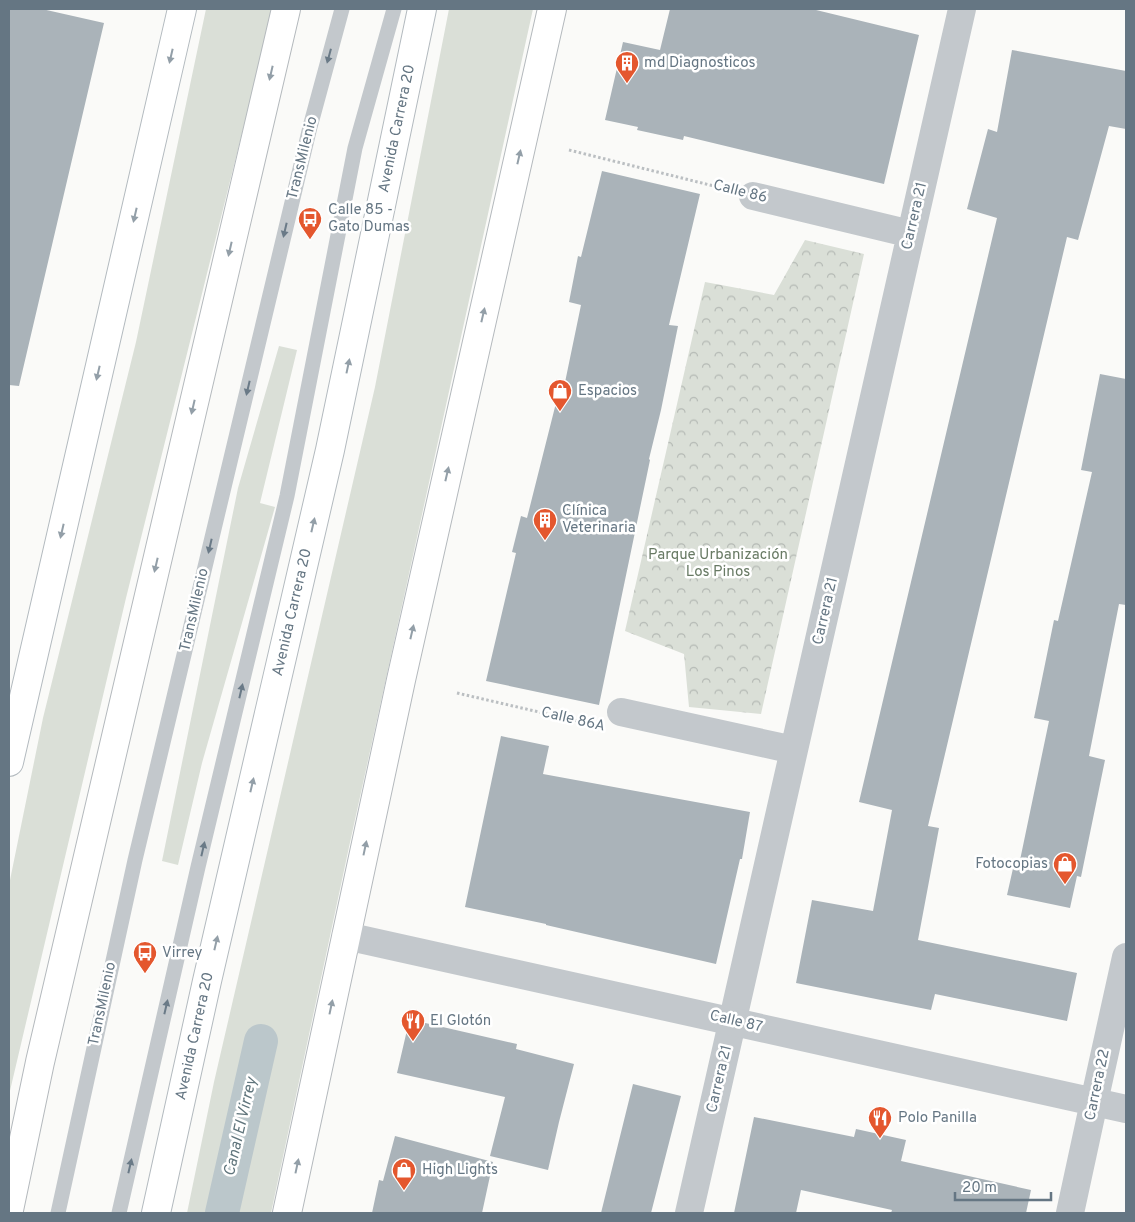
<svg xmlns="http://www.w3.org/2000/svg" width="1135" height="1222" font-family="Overpass,sans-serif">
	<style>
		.green { fill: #dadfd7 }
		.park { fill: url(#park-crowns) }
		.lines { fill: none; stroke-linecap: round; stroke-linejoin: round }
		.canal { stroke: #bbc7cb; stroke-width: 34 }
		.building { fill: #aab3b9 }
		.secondary-casing { stroke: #b3babf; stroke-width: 30 }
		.trunk-casing { stroke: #b4b9bd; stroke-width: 30 }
		.path { stroke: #bbbfc2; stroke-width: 3; stroke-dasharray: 2.5 2.5; stroke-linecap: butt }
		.service { stroke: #c3c8cc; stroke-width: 15 }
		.minor { stroke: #c3c8cc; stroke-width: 28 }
		.tertiary { stroke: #c3c8cc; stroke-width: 28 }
		.secondary { stroke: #fff; stroke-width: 28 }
		.trunk { stroke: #fff; stroke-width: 28 }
		.oneway { fill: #939fa8 }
		.oneway2 { fill: #6a7a87 }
		.labels { text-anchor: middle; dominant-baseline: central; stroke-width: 5; stroke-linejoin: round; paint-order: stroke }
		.poi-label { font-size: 15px; fill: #657683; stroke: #fff; text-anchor: start }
		.street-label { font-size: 15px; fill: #657683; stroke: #fff }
		.park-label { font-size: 15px; fill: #687a64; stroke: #fff }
		.water-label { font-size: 16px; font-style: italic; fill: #60757c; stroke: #fff }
	</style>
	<defs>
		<pattern id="park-crowns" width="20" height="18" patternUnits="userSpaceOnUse" patternTransform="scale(1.25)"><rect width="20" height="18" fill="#dadfd7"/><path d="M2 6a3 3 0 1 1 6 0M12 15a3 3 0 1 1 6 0" fill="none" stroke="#b4b9b4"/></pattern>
	</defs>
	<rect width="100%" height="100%" fill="#fafaf8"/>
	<path class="green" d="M206,9H273L126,598L9,1095V885L43,718L136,342Z
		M449,9H533L349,847L271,1213H187L214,1082L375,387Z
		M279,346L297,350L260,503L275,507L202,763L178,865L162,861L238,488Z"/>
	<path class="park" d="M805,240L864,254L761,714L689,707L684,654L625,631L705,282L774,295Z"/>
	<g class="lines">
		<path class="canal" d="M222,1213L261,1041"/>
	</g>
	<path class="building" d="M9,9H42L104,23L19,386L9,385Z
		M670,9H812L919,35L884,184L684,136L683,140L637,130L638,127L605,120L623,42L660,50Z
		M1012,50L1126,71V129L1109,126L1078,240L1067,237L928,826L939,828L918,940L1077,973L1067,1021L935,994L931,1010L796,983L812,900L873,911L892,810L859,802L997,218L967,209L988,129L997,132Z
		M602,171L700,194L669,325L678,326L661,410L649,459L650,460L599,705L486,681L516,553L512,552L521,516L527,518L559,391L563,392L581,305L569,302L578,256L581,257Z
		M1100,374L1126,379V605L1119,604L1089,756L1105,760L1081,877L1077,876L1070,908L1007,895L1014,864L1019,865L1049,721L1034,718L1054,620L1058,621L1092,472L1081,470Z
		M501,736L549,746L543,774L750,812L742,859H740L716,964L546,925V924L465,907Z
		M421,1022L517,1044L516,1049L574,1064L559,1122L548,1170L490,1156L505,1097L397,1073L407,1030Z
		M633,1084L681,1096L651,1213H601Z
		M754,1117L854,1137L856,1129L906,1140L901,1161L1031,1190L1026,1213H891L892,1210L801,1190L796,1213H734Z
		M395,1136L493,1162L482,1213H372L379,1180L383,1181Z"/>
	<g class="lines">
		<g class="secondary-casing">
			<g id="secondary">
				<path d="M9,762L182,9"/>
				<path id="s1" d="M156,1213L207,981L330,450L422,9"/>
			</g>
		</g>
		<g class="trunk-casing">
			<path id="trunk" d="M9,1210L40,1062L286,9
				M287,1213L401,680L552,9"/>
		</g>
		<path class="path" d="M569,150L726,189
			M457,693L595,725"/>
		<path class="service" d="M58,1213L135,860L310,127L342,9
			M119,1213L198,867L287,496L355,148L394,9"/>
		<path class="minor" d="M753,196L911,234
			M621,712L794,750
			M689,1213L962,9
			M1070,1213L1094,1102"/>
		<path class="tertiary" d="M346,936L1126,1109
			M1094,1102L1126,957"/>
		<use href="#secondary" class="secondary"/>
		<use href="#trunk" class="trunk"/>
	</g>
	<defs><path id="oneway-solid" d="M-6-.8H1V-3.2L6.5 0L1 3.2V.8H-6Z" transform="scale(1.25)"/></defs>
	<g class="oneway">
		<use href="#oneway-solid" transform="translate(171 56) rotate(103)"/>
		<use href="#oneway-solid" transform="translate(271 73) rotate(103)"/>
		<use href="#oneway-solid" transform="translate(519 157) rotate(-77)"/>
		<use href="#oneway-solid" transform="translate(135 215) rotate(103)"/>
		<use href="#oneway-solid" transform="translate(230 249) rotate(103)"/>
		<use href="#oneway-solid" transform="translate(483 315) rotate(-77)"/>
		<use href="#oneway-solid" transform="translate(348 366) rotate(-78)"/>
		<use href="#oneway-solid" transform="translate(98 373) rotate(103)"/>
		<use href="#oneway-solid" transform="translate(193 407) rotate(103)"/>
		<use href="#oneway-solid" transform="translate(447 474) rotate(-77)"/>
		<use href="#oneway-solid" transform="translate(313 525) rotate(-77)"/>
		<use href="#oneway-solid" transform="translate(62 531) rotate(103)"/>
		<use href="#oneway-solid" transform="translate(156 565) rotate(103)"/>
		<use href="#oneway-solid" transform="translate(412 632) rotate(-77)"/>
		<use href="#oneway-solid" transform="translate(252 785) rotate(-77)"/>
		<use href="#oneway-solid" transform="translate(365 848) rotate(-78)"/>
		<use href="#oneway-solid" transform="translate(216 943) rotate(-77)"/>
		<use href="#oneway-solid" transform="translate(331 1007) rotate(-78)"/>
		<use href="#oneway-solid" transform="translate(297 1166) rotate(-78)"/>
	</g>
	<g class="oneway2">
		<use href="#oneway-solid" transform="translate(329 56) rotate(105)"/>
		<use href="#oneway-solid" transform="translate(285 230) rotate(103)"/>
		<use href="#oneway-solid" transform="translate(248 388) rotate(103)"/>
		<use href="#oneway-solid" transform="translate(210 546) rotate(103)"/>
		<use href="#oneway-solid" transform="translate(241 691) rotate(-77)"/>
		<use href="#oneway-solid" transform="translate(203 849) rotate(-77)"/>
		<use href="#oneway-solid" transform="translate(166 1007) rotate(-77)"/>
		<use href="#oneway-solid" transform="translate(130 1166) rotate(-77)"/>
	</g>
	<defs>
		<g id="building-pin" transform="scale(1.25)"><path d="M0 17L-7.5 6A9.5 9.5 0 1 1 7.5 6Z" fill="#e4572e" stroke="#fff"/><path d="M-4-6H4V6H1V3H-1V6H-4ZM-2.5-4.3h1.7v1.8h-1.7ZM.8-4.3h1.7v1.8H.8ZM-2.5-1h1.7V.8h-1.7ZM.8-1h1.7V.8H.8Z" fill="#fff"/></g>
		<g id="bus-pin" transform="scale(1.25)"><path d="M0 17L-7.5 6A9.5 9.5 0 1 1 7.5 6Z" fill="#e4572e" stroke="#fff"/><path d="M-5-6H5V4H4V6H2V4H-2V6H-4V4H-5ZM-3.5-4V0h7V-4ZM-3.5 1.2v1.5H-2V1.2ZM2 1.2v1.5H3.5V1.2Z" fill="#fff"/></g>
		<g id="shop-pin" transform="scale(1.25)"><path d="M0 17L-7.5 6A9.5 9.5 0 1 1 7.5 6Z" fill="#e4572e" stroke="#fff"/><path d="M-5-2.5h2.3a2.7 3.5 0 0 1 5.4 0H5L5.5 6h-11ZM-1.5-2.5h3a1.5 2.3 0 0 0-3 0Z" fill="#fff"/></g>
		<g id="restaurant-pin" transform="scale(1.25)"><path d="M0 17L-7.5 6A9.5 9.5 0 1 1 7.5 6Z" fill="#e4572e" stroke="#fff"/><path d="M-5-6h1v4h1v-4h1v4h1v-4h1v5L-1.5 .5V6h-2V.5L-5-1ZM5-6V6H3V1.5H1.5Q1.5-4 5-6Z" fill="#fff"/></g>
	</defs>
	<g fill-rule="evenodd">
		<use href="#building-pin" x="627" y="63"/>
		<use href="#bus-pin" x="310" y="219"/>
		<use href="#shop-pin" x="560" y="391"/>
		<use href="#building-pin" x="545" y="520"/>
		<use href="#shop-pin" x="1065" y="864"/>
		<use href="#bus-pin" x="145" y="953"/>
		<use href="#restaurant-pin" x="413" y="1021"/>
		<use href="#restaurant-pin" x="880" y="1118"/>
		<use href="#shop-pin" x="404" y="1170"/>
	</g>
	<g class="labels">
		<g class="poi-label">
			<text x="644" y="63">md Diagnosticos</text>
			<text x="328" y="210">Calle 85 -<tspan x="328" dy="17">Gato Dumas</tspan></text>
			<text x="578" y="391">Espacios</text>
			<text x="562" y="511">Clínica<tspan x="562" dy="17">Veterinaria</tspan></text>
			<text x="1048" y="864" text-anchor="end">Fotocopias</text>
			<text x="162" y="953">Virrey</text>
			<text x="430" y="1021">El Glotón</text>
			<text x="898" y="1118">Polo Panilla</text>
			<text x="422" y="1170">High Lights</text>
		</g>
		<g class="street-label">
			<text stroke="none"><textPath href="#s1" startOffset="1111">Avenida Carrera 20</textPath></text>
			<text transform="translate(303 158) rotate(-76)">TransMilenio</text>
			<text transform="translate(740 192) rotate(14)">Calle 86</text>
			<text transform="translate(915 216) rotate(-77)">Carrera 21</text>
			<text transform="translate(195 610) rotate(-77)">TransMilenio</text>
			<text transform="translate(826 611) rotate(-77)">Carrera 21</text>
			<text stroke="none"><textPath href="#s1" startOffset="616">Avenida Carrera 20</textPath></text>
			<text transform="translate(573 720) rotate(13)">Calle 86A</text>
			<text transform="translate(103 1004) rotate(-78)">TransMilenio</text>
			<text transform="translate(736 1022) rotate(13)">Calle 87</text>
			<text stroke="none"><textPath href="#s1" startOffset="181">Avenida Carrera 20</textPath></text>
			<text transform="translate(720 1079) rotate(-77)">Carrera 21</text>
			<text transform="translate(1098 1085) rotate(-78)">Carrera 22</text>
		</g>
		<g class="park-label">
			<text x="718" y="555">Parque Urbanización<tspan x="718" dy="17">Los Pinos</tspan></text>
		</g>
		<g class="water-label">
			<text transform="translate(241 1127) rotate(-77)">Canal El Virrey</text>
		</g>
	</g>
	<rect width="1135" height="1222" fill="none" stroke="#657683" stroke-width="20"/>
	<path d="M955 1192v8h96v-8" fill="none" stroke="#657683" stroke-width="2.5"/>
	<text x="962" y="1192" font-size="15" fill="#657683" stroke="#ffffff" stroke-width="4" paint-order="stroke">20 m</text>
</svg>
